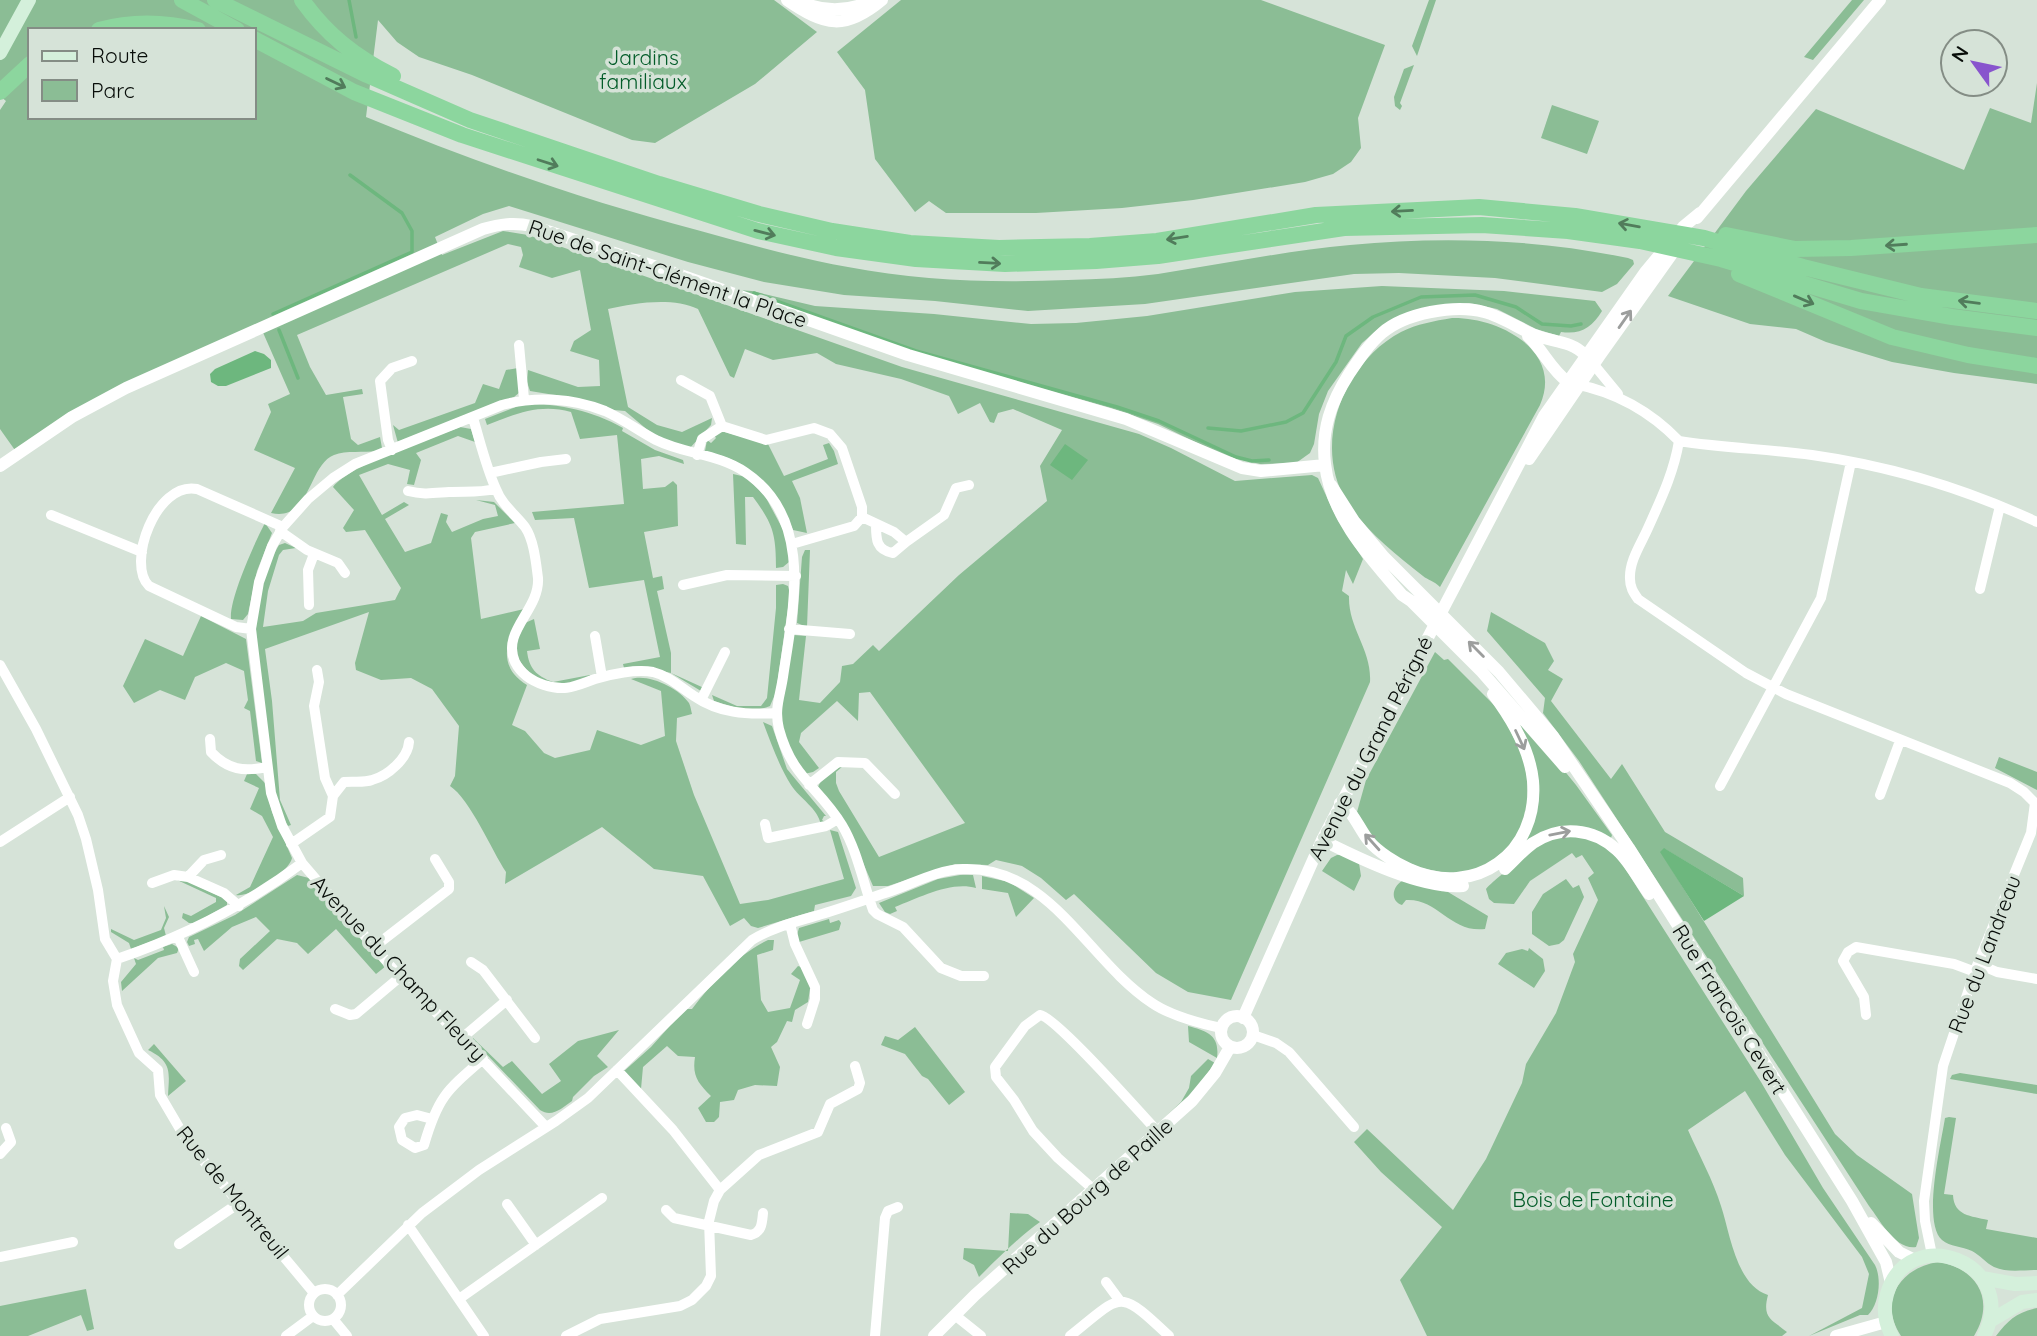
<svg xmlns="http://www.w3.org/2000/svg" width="2037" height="1336" font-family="Quicksand,sans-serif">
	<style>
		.green { fill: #8bbd95; fill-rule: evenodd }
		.water { fill: #6db77e }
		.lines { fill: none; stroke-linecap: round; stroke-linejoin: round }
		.stream { stroke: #6db77e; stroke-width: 3.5 }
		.minor { stroke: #fff; stroke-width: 10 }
		.tertiary { stroke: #fff; stroke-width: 12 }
		.secondary { stroke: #d4f0db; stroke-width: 14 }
		.trunk { stroke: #8cd69e; stroke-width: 16 }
		.oneway { stroke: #517c5b }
		.oneway2 { stroke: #9c9e9d }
		.labels { text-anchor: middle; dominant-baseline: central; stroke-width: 7; stroke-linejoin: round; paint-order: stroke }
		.park-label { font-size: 21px; fill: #025c28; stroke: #d6e3d8 }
		.street-label { font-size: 21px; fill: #080d09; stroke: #d6e3d8 }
	</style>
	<rect width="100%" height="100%" fill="#d6e3d8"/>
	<path class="green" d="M0,0H774L817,32L755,84L655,143L632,140L472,75L419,57L397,42L378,20L366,117C475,162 584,200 697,230C747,244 797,258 848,267C919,281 995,283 1068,280C1098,279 1128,278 1158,274C1222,264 1286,251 1350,245C1442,236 1537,239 1628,258L1633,260L1634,264L1617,284L1602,292L1495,278L1399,273L1354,274L1145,304L1028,311L935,301L844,295L764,282L688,262L509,206L483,214L435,237L442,255L503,231L528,235L902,367L1139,434L1171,448L1235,481L1312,475L1318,478L1336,517L1363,559L1353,584L1346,570L1342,591L1349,596C1348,628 1372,650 1370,682L1231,1000L1188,992L1156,973L1074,894L1066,900L1041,878L1022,866L996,860L988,865L955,864L888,886H873L861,858L818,787C821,778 833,769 843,766L836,772V783L839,791L879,857L965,823L870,692L859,693L858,721L837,701L801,733L799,742L819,768L813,772L804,774C798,762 790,751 786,739C775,711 789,664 794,635L806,636L799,700L820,703L840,682L842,666L853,664L873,645L879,651L959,575L1047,501L1040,466L1062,430L1013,409L998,413L994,423L990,422L980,403L958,414L949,396L901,379L836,364L817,353L773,360L745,349L734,378L730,376L698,309C672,297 635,303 608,309L628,407L657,425L682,432L712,418L711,425L689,449L656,437L625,411L614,410L579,399L530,391L527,382L528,370L578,387L600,386L599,360L570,351L574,341L591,330L580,270L552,278L519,267L523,255L521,247L508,244L297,335L310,367L326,395L362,389L363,394L343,397L351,439L358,445L380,437L382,448L377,451C364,453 346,450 334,455C308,465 311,522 271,513L295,468L254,450L271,412L268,404L290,394L261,328L178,364L17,453L0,429V110L6,101L0,96ZM30,30H254V117H30Z
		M901,0H1261L1385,45L1358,118L1361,148L1351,162L1333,174L1305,182L1193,200L1122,208L1036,213H946L929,201L915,212L875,159L865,90L837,52Z
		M1429,0H1436L1417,56L1412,46Z
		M1852,0H1864L1813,60L1804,57Z
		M1414,65L1400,103L1402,106L1400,110L1395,106L1394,97L1404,69Z
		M2037,83V384L1954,373L1892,362L1826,342L1796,329L1750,324L1668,296L1746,191L1816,109L1964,170L1990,108L2031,123Z
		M1552,105L1599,121L1587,154L1541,138Z
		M1382,286L1504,291L1595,301L1602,311C1592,327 1581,335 1561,332L1559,336L1536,329L1497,309L1469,303L1439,306L1383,325L1362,343L1328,391L1319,414L1314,444L1310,453L1296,463L1260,464L1222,455L1158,424L1111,408L907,351L738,290L752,291L815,306L934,314L1031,324L1076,323L1147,316L1295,292Z
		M1452,318C1498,317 1564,350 1540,405L1440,587C1434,581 1428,580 1423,576C1396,555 1366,531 1347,502C1311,444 1344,362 1401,332C1417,324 1434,321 1452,318Z
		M518,368L520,392L514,397L398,443L393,425L399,430L475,403L483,384L499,389L506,370Z
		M526,403C562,405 591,410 623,428L622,431L655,450L683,460L684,464L659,456L641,459L643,489L665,487L673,481L677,485L678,526L644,532L653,578L662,576L664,589L657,591L671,653V673L704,688L701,691L671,673L639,666L624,668L623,664L660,657L644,580L589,588L574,518L535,520L532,512L624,504L617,435L580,439L571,412C540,403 515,414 487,425L485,419Z
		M460,427L471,429L475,442L458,436L416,453L421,460L414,485L407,484L410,470L388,464L359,475L382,515L404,502L409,505L385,519L405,552L431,543L441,513L448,515L446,522L452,532L483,519L498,516L495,505L476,500L494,502L515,523L475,532L471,538L481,619L524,609C508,635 494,665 527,685L512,725L525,731L544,753L555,758L590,750L597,730L641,745L665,736L661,691L631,679C648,673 679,688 689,703C691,707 691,711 692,714L677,718L676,741L694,795L740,904L768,900L844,879L830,830L838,832L856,888L851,896L815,905L814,911L758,928L751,926L744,918L730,926L703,876L654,869L602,827L505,884L506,872C492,851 470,799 450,786L455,776L459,726L432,689L411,678L381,680L356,670L355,663L369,612L265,649L272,701L280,800L291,825L288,826C266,788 268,736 263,693C261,672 256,650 256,628C257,601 264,569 279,545L285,543L296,548L283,550L279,555L268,591L263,627L303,621L316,613L395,600L401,588L365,530L346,532L343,528L354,510L333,487C351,464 430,439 460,427Z
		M721,431L768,444L784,476L828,459L823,445L829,443L834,451L838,464L792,481L800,498L807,533L793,530C785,510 759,477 741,465C730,457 717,455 705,451L707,440L711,443L716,438L713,434Z
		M733,474L746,477L765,496L787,537L789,562L783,567L776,568C776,534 773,524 753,497H745L746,545L736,544Z
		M265,523L272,533L257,571L248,614L243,620L231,619C229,599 255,542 265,523Z
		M805,550H810L807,627L797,623L802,557Z
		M783,584L788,586L790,594L776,692L770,706C752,714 732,707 714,701L712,695L737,706H761L767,698L776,608V585Z
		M1491,612L1545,643L1554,661L1548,670L1563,679L1551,701L1611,779L1622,764L1665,832L1743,878L1744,896L1665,849L1661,852L1835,1134L1857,1155L1912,1194L1919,1238L1916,1247C1895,1250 1880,1220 1869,1206L1579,761L1543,713L1545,698L1487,631Z
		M201,616L246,639L262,763L256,761L250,711L244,708L248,700L244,671L226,663L195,677L185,700L160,690L134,703L123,686L145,639L183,656Z
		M534,619L540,649L527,651C529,668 536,676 553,682L590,675V677L572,684L547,683L529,673L518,659L516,643L525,623Z
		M1435,652L1444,660L1448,659L1502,713L1527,766L1528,812L1515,841L1484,868L1452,874L1421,868L1398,858L1374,841L1357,812L1366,780Z
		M1522,719L1576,785L1612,835L1611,838L1591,829L1522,847L1535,815L1516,722Z
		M763,722L772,726L787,769L826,816H824L822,820L825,822L821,825C818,808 800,799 791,785C779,766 771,743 763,722Z
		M1999,757L2037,772V790L1995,768Z
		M247,774H256L265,783L272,812L292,858C289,872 251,898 236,895L250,887L273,837L262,816L250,809L259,788L244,781Z
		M1571,835L1597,841L1619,859L1761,1082L1823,1188L1875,1265C1882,1279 1879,1304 1868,1315H1860L1809,1336L1862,1308L1869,1274L1862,1257L1785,1155L1745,1091L1688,1130C1699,1155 1713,1180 1721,1206C1730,1233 1736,1285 1768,1295C1762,1318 1771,1319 1787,1332L1782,1336H1427L1400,1280L1442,1227L1381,1172L1354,1142L1367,1129L1453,1210L1486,1159L1522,1083L1526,1064L1556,1013L1575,962L1573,954L1598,900L1588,878L1594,873L1582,855L1576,858L1572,853L1530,881L1514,904L1494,903L1489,899L1486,889C1490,883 1542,841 1548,839C1555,837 1564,837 1571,835Z
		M1337,855H1345L1359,863L1361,876L1354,891L1322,871L1331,858Z
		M297,875L309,878L386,966L376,974L336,929L308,954L297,943L277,939L243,970L239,966L240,959L270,931L256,917L232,927L204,951L198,939L194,940L195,944L189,946L187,942L189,937L235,915Z
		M960,875H973L976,888C950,881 919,898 895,907L897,911L890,914L885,912L879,903L938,879Z
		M982,876L1009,882L1034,898L1016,917L1008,893L982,889Z
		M175,879L185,880L227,900V905L195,923H189L182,918L183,913L191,916L216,902V898Z
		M1566,879L1573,888L1579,885L1584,897L1564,940L1559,944L1549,946L1532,934V912L1543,894Z
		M1402,881L1448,892L1488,916L1485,929C1450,933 1438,898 1406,900L1402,905C1390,901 1392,887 1402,881Z
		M164,906L169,917L164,928L166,936L131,949L129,943L111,932V929L134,940L161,930L166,918Z
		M829,919L830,923L839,920L841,923L839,930L799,942L797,935L799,928Z
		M768,940H774L773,950L757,955L761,1000L768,1012L790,1008L800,980L791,974L798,966L801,967L811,982L808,1002L795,1010L792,1022L787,1021L777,1042L771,1047L780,1067L777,1086L755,1085L738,1090L734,1100L720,1102L719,1117L714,1122H706L698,1108L711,1096C698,1083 692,1076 695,1057L678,1056L667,1046L643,1067L641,1089L623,1072L651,1047L685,1009H692C713,982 737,955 768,940Z
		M172,944L179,948L177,953L158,958L122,991L121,982L136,964L134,958L138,960L164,950L163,947Z
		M1529,948L1543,959L1545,971L1534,988L1498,964L1506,953L1522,949L1528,951Z
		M1188,1026C1207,1031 1220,1035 1217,1058L1189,1042Z
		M915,1027L965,1092L949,1105L928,1079L922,1076L905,1054L881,1045L885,1036L898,1040Z
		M619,1030L597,1056L608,1067L594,1076L573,1097L572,1101C562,1108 552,1118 540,1110L473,1040V1038L503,1067L512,1061L542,1094L561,1081L549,1064L578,1041Z
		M154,1044L186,1081L168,1096C169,1073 173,1062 148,1050Z
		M1208,1059L1215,1063L1195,1090L1166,1116L1181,1102L1189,1088L1191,1076Z
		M1960,1073L2037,1085V1094L1950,1079L1952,1075Z
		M1949,1117L1956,1118L1944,1194L1953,1195C1954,1216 1971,1216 1988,1220L1986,1229L2037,1238V1270C2023,1270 2007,1273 1994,1267C1986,1263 1980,1255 1972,1251C1962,1246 1950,1247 1942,1240C1922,1222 1941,1144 1945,1118Z
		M1010,1213L1028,1214L1040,1222C1020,1236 997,1259 979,1277L974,1265L963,1259L964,1248L1008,1251Z
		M1938,1262C1977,1268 1996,1300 1974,1336H1901C1878,1301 1900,1268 1938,1262Z
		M86,1289L94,1329L87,1331L81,1315L28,1336H0V1306Z
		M2037,1308V1336H1996C2008,1320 2017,1312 2037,1308Z"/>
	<path class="water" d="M255,351L264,354L271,360V368L226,386H218L211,382L210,374L215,369Z
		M1065,444L1088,460L1072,480L1050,465Z
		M1664,848L1744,896L1704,921L1660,852Z"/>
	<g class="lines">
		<path class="stream" d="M349,0L356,37
			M754,293L916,351L1117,407L1159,421L1236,457L1252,461L1269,460
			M273,314L412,252V231L402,213L350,175
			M279,330L298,378
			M1208,428L1241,431L1286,422L1303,413L1336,362L1346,336L1373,317L1421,297L1475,295L1516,307L1542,324L1571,326L1581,324"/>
		<path class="minor" d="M519,345L524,399
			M1590,360L1618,394
			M681,380L710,396L722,426
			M1575,384C1615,392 1651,412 1679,441C1674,472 1661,499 1648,528C1641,544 1629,561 1630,579C1630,587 1633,592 1638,599L1746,673L1786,694L2010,783L2024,792L2035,803L2031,833L1976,968L1943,1066L1924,1201L1925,1221L1932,1255
			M473,418C480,441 486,467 496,489C502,505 515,514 525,527C534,540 536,563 538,578C540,610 501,631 515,662C521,674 532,681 544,685C566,692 575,686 595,679C611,674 636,669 653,672C669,676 680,687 694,696C719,713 746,715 776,713
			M1679,441C1723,448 1768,449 1812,455C1890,466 1966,489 2037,522
			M392,450L388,440L380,381L392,368L412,361
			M697,455L702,439L722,426L766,440L814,428L830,434L842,448L862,507V517L854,526L792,544
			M490,473L541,462L566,459
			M408,491C423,495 434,493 449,492C465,491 479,493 495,489
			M51,515L142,552
			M862,517L894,532L906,542L893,553C876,550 876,539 876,525
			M280,531L307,550L338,563L345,573
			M906,542L944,515L956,488L969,485
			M683,585L727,575L796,576
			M1980,589L2000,506
			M309,605L308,570L314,554
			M251,629L236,627L149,586C126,564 156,481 197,489L283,527
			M789,629L850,634
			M595,636L602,677
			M0,665L36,729L78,815L86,839L98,890L105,939L117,959L113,981L117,1005L139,1053L158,1070L160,1095L187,1141L314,1293
			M701,700L725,652
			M210,739L211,752C228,770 244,772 267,767
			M809,785L838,762L865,763L895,794
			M1720,786L1821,598L1851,462
			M1880,795L1900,741
			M333,796L344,782C353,781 364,783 372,780C388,776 408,758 409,742
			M765,824L768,838L826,826L838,819
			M0,842L70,797
			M291,844L330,817L333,796L325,778L314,706L319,682L317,670
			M188,877L224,893L239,906
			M152,883L174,875L188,877L204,860L221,855
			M790,924L795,944L815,987V999L807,1024
			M178,937L194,972
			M374,947L449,889V882L435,859
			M117,959C184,936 245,906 302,863
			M471,962L483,970L535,1038
			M335,1009L350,1015L356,1014L400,977
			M1866,1015L1864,997L1843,961L1848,952L1856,947L1954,964L1970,970L1983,966L1997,972L2037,979
			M1253,1035L1276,1043L1289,1052L1354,1127
			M462,1038L507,1000
			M617,1070L673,1130L720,1190
			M432,1119L417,1115L405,1118L399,1127L402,1140L415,1148L424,1145C438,1097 446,1091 483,1059
			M546,1127L462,1038L400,977L302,863L282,826L271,793L251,629L259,582L272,546L283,527L308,499L333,478L355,464L502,405C535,396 573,398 605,411C623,419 639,431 656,440C684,454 719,454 745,472C815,519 793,609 783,677C780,697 774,709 779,729C792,778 819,787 842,825C857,850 863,882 873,910L877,914L903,927L941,968L961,976H984
			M0,1154L11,1142L6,1128
			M1093,1189L1058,1158L1033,1131L1014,1100L996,1077L995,1067L1025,1026L1040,1015C1056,1017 1141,1114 1158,1132
			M507,1204L536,1245
			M666,1210L674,1218L751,1235C762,1232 762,1223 763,1213
			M408,1225L484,1336
			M179,1244L239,1203
			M0,1257L73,1242
			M1106,1282L1120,1301
			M309 1305a16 16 0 1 1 32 0a16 16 0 1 1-32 0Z
			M337,1295L422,1213L479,1170L556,1121L588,1098L752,940C773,927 798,921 822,914C842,908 862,901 882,894C909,886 935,870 963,869C1051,866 1087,960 1152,1003C1171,1016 1198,1023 1221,1028
			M459,1299L602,1198
			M956,1316L981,1336
			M333,1319L347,1336
			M286,1336L313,1316
			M566,1336L600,1319L680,1306L692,1300L706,1286L711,1276L709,1221L714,1201L720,1190L759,1155L818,1132L830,1104L858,1089L860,1083L855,1066
			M875,1336L885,1218L888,1211L898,1207
			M1070,1336C1123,1294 1117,1287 1169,1336"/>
		<path class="tertiary" d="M787,0C825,26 845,31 882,0
			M798,0C823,13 848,12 873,0
			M1697,218L1880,0
			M1528,336C1543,350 1551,370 1568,382
			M1529,459L1600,355L1679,244
			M0,466L72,417L126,388L483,229C500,224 514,222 532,226L666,270L908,355L1126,419L1242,468L1261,471L1325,465
			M1331,485L1354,521L1384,557L1499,672L1553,736L1629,848L1852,1201L1886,1262L1891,1283
			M1565,767L1482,672L1411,601L1402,595C1369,557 1331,516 1325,464C1321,430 1331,402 1349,374C1359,359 1369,344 1382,333C1405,313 1455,304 1484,312C1500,316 1517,327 1532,334C1550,342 1571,340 1585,355
			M1340,803C1354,812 1359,829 1369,841C1378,852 1396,863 1409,869C1475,899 1539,853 1533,781C1530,750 1511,718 1493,694
			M1322,840C1358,858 1423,890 1463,886
			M1505,869C1514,861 1523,850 1533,843C1560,825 1593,828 1617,850C1630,862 1639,880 1649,894
			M1221 1032a16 16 0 1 1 32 0a16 16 0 1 1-32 0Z
			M1243,1018L1322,840L1544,416L1646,271L1683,227L1700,213
			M1871,1223L1899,1252L1915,1260
			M934,1336L975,1295L1192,1101L1215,1073L1230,1047
			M1836,1336L1886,1322"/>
		<path class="secondary" d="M0,53L29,0
			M1982,1278L2015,1284L2037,1283
			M1990,1321L2022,1302L2037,1300
			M1892,1336C1885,1323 1883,1308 1887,1294C1908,1221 2021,1262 1984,1336"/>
		<path class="trunk" d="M182,0L237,30
			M215,0L367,75L470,120L659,184L759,214L832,231L910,243L999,248L1090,246L1157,241L1316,215L1479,207L1575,216L1704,238L1803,267L1921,296L2037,311
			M302,0C327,35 355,57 393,76
			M99,30C131,21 166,22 198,30
			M254,39L354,92L462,135L758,231L836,248L916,259L1005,264L1096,261L1158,256L1344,228L1482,225L1568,231L1640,241L1721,259L1861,301L1952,317L2037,328
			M0,92L30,64
			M1726,235L1795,249L1851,248L2037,235
			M1739,274L1892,337L1968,355L2037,366"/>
	</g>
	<defs><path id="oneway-shaft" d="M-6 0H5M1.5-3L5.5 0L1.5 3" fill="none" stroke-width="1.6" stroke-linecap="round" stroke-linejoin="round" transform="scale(1.75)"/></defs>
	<g class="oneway">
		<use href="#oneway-shaft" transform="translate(336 83) rotate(26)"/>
		<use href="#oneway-shaft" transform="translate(548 163) rotate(18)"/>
		<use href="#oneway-shaft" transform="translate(1402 211) rotate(177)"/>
		<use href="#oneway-shaft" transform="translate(1629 225) rotate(-170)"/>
		<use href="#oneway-shaft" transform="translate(765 233) rotate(14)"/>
		<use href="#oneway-shaft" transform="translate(1177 238) rotate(171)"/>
		<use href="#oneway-shaft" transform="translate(1896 245) rotate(176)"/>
		<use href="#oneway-shaft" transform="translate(990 263) rotate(3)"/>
		<use href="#oneway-shaft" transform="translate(1804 300) rotate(23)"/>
		<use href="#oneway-shaft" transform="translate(1969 302) rotate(-173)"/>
	</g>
	<g class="oneway2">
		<use href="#oneway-shaft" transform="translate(1625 319) rotate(-55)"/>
		<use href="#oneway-shaft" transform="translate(1476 649) rotate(-135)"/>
		<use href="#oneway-shaft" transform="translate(1520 740) rotate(65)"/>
		<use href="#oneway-shaft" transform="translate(1560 833) rotate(-11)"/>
		<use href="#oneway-shaft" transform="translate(1372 842) rotate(-132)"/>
	</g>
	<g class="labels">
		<g class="park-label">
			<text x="643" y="57">Jardins<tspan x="643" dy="24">familiaux</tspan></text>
			<text x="1593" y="1199">Bois de Fontaine</text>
		</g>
		<g class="street-label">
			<text transform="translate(668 273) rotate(19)">Rue de Saint-Clément la Place</text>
			<text transform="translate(1370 748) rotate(-63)">Avenue du Grand Périgné</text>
			<text transform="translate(1984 954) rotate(-69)">Rue du Landreau</text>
			<text transform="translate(399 968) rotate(47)">Avenue du Champ Fleury</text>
			<text transform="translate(1730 1009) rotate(58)">Rue Francois Cevert</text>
			<text transform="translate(233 1192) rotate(51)">Rue de Montreuil</text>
			<text transform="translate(1087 1196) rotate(-42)">Rue du Bourg de Paille</text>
		</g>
	</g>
	<rect x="28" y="28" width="228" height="91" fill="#d6e3d8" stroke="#848d85" stroke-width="2"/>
	<rect x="42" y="51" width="35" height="10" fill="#d4f0db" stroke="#848d85" stroke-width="2"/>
	<text x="91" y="63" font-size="21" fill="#080d09">Route</text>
	<rect x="42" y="80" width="35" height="21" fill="#8bbd95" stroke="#848d85" stroke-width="2"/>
	<text x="91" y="98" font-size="21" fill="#080d09">Parc</text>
	<g transform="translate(1974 63) rotate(303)"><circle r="33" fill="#d6e3d8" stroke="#848d85" stroke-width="2"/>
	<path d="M0-5L12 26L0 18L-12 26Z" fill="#8854cd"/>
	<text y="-10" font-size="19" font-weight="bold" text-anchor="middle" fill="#080d09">N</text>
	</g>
</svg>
